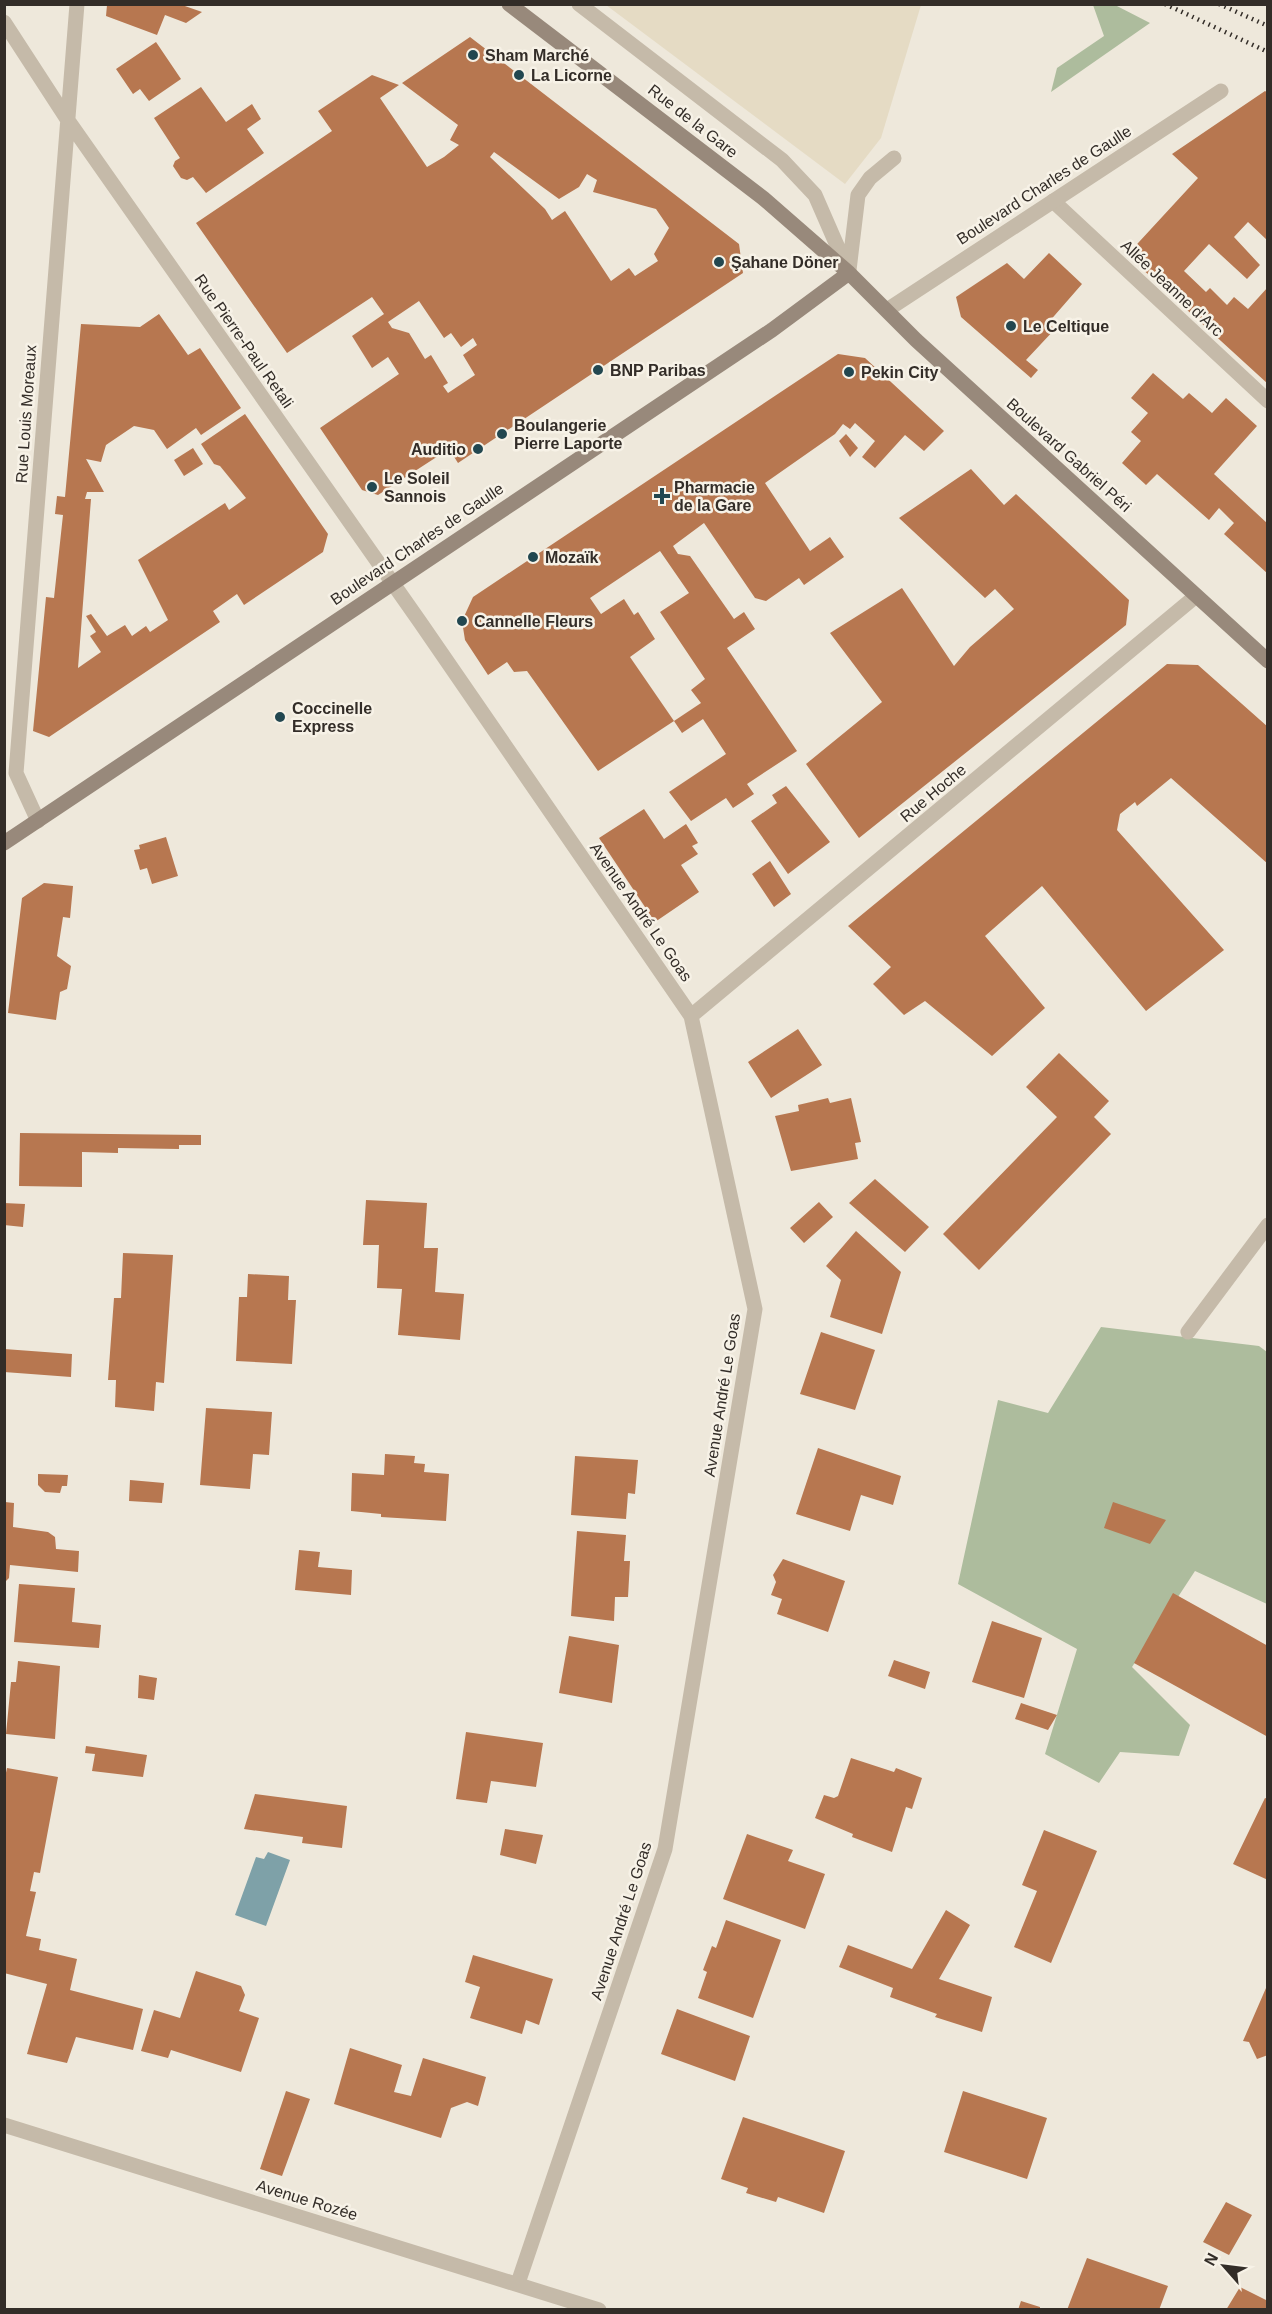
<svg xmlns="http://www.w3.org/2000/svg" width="1272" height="2314" font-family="Helvetica,sans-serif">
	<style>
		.green { fill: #adbc9d }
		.plaza { fill: #e5dbc4 }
		.water { fill: #7ea1a8 }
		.building { fill: #b77750; fill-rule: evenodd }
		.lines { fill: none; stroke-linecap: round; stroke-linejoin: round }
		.lane { stroke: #c5baa9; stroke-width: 15 }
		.street { stroke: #c5baa9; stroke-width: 15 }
		.secondary { stroke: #98897b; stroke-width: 15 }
		.rail { stroke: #332d28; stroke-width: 4.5; stroke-dasharray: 1.5 4.5; stroke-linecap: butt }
		.poi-dot { fill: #224750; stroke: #f7f2e7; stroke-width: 2 }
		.labels { text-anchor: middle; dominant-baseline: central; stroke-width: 5; stroke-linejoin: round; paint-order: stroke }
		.poi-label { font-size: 16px; font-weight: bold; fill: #332d28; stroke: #f7f2e7; text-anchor: start }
		.street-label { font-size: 16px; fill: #332d28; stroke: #f7f2e7 }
	</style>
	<rect width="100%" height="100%" fill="#eee8db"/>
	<path class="green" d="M1093,5H1115L1150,23L1051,92L1057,68L1104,36Z
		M1101,1327L1259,1346L1267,1352V1604L1195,1571L1132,1667L1190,1725L1179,1756L1120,1752L1099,1783L1045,1754L1077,1649L958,1584L998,1400L1048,1413Z"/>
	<path class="plaza" d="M606,5H921L881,138L845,184Z"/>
	<path class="water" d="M268,1852L290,1860L266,1926L235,1915L256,1857L264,1859Z"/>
	<path class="building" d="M107,5H182L202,12L186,23L165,15L157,35L106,16Z
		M470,37L739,244L743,273L458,463L449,449L378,495L362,490L320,428L399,374L388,357L372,368L352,336L384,314L372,297L287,353L196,223L332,131L318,111L372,75L399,85L380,98L427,167L444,157L459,145L450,140L458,125L402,83ZM494,152L559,199L579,187L587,174L597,180L593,192L656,209L669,228L654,254L658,261L635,276L629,268L611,281L565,211L552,220L545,209L490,157ZM419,301L444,338L451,333L461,347L473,338L477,345L463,355L475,375L448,393L443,386L448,383L431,355L425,359L409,333L392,328L388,322Z
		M156,42L181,79L149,101L140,89L133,94L116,69Z
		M201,87L226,122L252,104L261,119L247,129L264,153L206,193L193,177L187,180L181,178L173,166L175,161L180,158L154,118Z
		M1265,91L1268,93V241L1248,222L1234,237L1260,265L1247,279L1209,244L1184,271L1206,292L1210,288L1227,305L1234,297L1248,309L1268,287V384L1127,255L1198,178L1172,154Z
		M1049,253L1082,284L1048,323L1055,329L1026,360L1038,370L1031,378L961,317L956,297L1007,263L1024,279Z
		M159,314L188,355L200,348L241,408L201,435L196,428L167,449L154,430L134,426L106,445L101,462L86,459L104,492H87L85,499H91L78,668L101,652L90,636L96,632L86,616L91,614L107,636L125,625L132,636L146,626L150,632L168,620L138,560L225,503L229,510L246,498L220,466L214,464L201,444L245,414L328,534L323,552L244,605L237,594L213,611L220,622L49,737L33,731L46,597L54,598L63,515L55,514L57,496L65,497L81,324L140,327Z
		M838,354L865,358L944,431L924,451L905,435L875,468L862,457L875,441L855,423L850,429L843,424L835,434L765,483L810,551L830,537L844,557L804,585L799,578L766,601L755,598L704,523L673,546L678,554L690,556L734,619L744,612L755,629L727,648L797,751L747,784L754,794L733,808L726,798L691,821L669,792L726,754L703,719L682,733L674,721L701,703L691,690L705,679L660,612L689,593L660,551L590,598L601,614L624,599L634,615L638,612L655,639L630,657L674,721L598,771L527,671L514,672L507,662L488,675L465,640L462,621L473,597Z
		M1153,373L1183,399L1189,393L1212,413L1226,398L1257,426L1214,474L1268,524V574L1224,534L1234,523L1219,508L1209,520L1157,474L1146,485L1122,463L1141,441L1131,432L1148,413L1131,398Z
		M846,434L858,448L850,457L839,441Z
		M193,448L203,464L184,476L174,460Z
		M971,469L1004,505L1016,494L1129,600L1126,625L859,838L806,764L882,702L830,633L902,588L954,666L970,647L1014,609L995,589L985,598L899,518Z
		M1167,664L1198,665L1268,727V864L1171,778L1137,806L1135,802L1120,814L1117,830L1224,950L1146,1011L1042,886L985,936L1045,1008L992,1056L925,1001L904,1015L873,984L891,967L848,926Z
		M786,786L830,842L788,874L751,821L777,803L772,795Z
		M644,809L664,839L686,824L698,843L692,846L698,854L681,865L699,892L655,922L599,838Z
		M166,837L178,876L152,884L147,868L140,870L134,850L140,849L139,845Z
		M770,861L791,894L774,907L752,874Z
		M44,883L73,886L70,918L63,917L57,956L71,966L67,989L60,992L56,1020L8,1013L22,898Z
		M798,1029L822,1065L771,1098L748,1062Z
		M1059,1053L1109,1101L1094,1117L1111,1134L979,1270L943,1234L1057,1117L1026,1087Z
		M828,1098L830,1103L851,1098L861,1142L855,1143L858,1159L791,1171L775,1116L799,1111L798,1105Z
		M20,1133L201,1135V1145H179V1149L118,1148V1153L82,1152V1187L19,1186Z
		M875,1179L929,1227L905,1252L849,1203Z
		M366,1200L427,1203L424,1248H438L435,1292L464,1294L460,1340L398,1335L402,1289L377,1288L379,1245H363Z
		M819,1202L833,1217L804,1243L790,1228Z
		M4,1203L25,1204L23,1227L4,1225Z
		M856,1231L901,1272L882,1334L830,1317L841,1280L826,1266Z
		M123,1253L173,1255L164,1383L156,1382L154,1411L115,1407L116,1380H108L114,1298H121Z
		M248,1274L289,1276L288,1300H296L292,1364L236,1361L239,1297H247Z
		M821,1332L875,1350L855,1410L800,1394Z
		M4,1349L72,1354L71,1377L4,1372Z
		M206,1408L272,1412L269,1455L253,1454L250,1489L200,1485Z
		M818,1448L901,1476L893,1505L861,1495L850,1531L796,1514Z
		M385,1454L415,1456L414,1463L425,1464L424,1472L449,1474L446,1521L381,1517V1514L351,1511L352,1473L384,1475Z
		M575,1456L638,1460L635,1494L628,1493L626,1519L571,1515Z
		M38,1474L68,1475L67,1486H62L60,1493L45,1492L38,1485Z
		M130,1480L164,1483L162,1503L129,1501Z
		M5,1502L14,1503L13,1527L48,1532L55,1537L56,1549L79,1551L78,1572L10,1565L9,1578L5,1582Z
		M1113,1502L1166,1520L1150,1544L1104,1528Z
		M577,1531L626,1535L624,1561H630L628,1597H615L614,1621L571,1616Z
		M299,1550L320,1552L318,1567L352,1570L351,1595L295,1590Z
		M783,1559L845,1581L828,1632L777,1614L782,1599L771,1595L776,1582L773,1575Z
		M19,1584L75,1588L72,1622L101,1625L99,1648L14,1642Z
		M1173,1593L1268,1646V1737L1134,1663Z
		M992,1621L1042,1638L1024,1698L972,1682Z
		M569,1636L619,1645L612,1703L559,1693Z
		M894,1660L930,1672L925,1689L888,1676Z
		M18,1661L60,1666L55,1739L6,1734L11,1682H16Z
		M139,1675L157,1678L154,1700L138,1698Z
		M1021,1703L1057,1715L1048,1730L1015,1719Z
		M466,1732L543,1743L536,1787L491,1781L487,1803L456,1799Z
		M86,1746L147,1755L143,1777L92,1771L95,1754L85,1753Z
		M851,1758L894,1772L896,1768L922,1778L912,1809L906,1807L892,1852L852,1837L853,1834L815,1818L824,1795L834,1798L838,1796Z
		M7,1768L58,1777L40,1873L34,1872L30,1891L36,1892L26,1936L41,1939L39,1950L77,1959L70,1990L143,2009L133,2050L76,2037L67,2063L27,2054L47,1984L4,1973V1782Z
		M255,1794L347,1806L342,1848L302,1843L303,1837L244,1829Z
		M1265,1798L1268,1799V1880L1233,1864Z
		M505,1829L543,1835L536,1864L500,1855Z
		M1044,1830L1097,1851L1051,1963L1014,1947L1037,1891L1022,1885Z
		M747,1834L793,1850L788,1861L825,1874L805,1929L723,1899Z
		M946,1910L970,1925L939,1979L992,1997L982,2032L935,2017L937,2014L890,1997L893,1988L839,1967L848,1945L912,1969Z
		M726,1920L781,1940L753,2018L698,1998L707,1972L703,1970L712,1946L716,1948Z
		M473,1955L553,1979L539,2025L526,2020L522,2034L470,2018L480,1987L465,1982Z
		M196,1971L241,1986L245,1995L239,2011L259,2018L241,2072L171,2050L168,2058L141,2051L154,2010L180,2018Z
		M1266,1988L1268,2055L1257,2059L1249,2042L1243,2041Z
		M677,2009L750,2036L735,2081L661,2054Z
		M350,2048L402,2065L394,2092L411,2096L423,2058L486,2077L478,2106L467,2102L451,2108L441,2138L334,2104Z
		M286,2091L310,2099L282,2176L260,2169Z
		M963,2091L1047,2118L1027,2179L944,2152Z
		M743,2117L845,2151L824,2213L778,2197L776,2202L746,2193L748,2188L721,2179Z
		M1226,2202L1252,2215L1229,2255L1203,2242Z
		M1087,2258L1168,2286L1159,2310H1067Z
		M1240,2287L1268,2301V2310H1226Z
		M1021,2301L1040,2307V2310H1018Z"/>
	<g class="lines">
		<path class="lane" d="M579,4L782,160L815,195L849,273
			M1053,201L1268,401
			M849,270L858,195L870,178L894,158
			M1188,1332L1268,1225"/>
		<path class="street" d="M4,22L67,119L420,622L691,1016L755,1309L665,1849L518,2283
			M887,310L1221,91
			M38,821L16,773L77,4
			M691,1016L1196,596
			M4,2125L599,2310"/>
		<path class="secondary" d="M509,4L763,198L849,273L916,340L1268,661
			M4,843L772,330L849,273"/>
		<path class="rail" d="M1165,4L1268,52
			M1219,4L1268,26"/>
	</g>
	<g class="poi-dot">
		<circle cx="473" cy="55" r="6"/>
		<circle cx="519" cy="75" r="6"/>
		<circle cx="719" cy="262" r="6"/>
		<circle cx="1011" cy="326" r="6"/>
		<circle cx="598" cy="370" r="6"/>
		<circle cx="849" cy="372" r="6"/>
		<circle cx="502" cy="434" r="6"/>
		<circle cx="478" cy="449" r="6"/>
		<circle cx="372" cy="487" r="6"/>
		<path d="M659 487h6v6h6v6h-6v6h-6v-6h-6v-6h6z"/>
		<circle cx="533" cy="557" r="6"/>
		<circle cx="462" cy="621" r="6"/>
		<circle cx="280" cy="717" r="6"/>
	</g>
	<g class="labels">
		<g class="poi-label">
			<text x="485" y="55">Sham Marché</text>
			<text x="531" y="75">La Licorne</text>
			<text x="731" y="262">Şahane Döner</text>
			<text x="1023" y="326">Le Celtique</text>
			<text x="610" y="370">BNP Paribas</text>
			<text x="861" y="372">Pekin City</text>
			<text x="514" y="425">Boulangerie<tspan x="514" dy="18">Pierre Laporte</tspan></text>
			<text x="466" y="449" text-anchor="end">Auditio</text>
			<text x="384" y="478">Le Soleil<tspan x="384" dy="18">Sannois</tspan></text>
			<text x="674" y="487">Pharmacie<tspan x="674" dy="18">de la Gare</tspan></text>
			<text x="545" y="557">Mozaïk</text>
			<text x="474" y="621">Cannelle Fleurs</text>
			<text x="292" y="708">Coccinelle<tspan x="292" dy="18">Express</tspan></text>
		</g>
		<g class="street-label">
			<text transform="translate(693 121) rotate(38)">Rue de la Gare</text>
			<text transform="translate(1044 185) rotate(-33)">Boulevard Charles de Gaulle</text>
			<text transform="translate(1172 288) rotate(43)">Allée Jeanne d'Arc</text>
			<text transform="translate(244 341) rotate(55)">Rue Pierre-Paul Retali</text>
			<text transform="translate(26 414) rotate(-86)">Rue Louis Moreaux</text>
			<text transform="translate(1069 455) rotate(42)">Boulevard Gabriel Péri</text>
			<text transform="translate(417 544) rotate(-34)">Boulevard Charles de Gaulle</text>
			<text transform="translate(933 793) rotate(-40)">Rue Hoche</text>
			<text transform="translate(641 912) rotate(55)">Avenue André Le Goas</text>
			<text transform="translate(722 1395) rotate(-81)">Avenue André Le Goas</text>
			<text transform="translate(621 1921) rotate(-72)">Avenue André Le Goas</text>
			<text transform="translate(307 2200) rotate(17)">Avenue Rozée</text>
		</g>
	</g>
	<rect width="1272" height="2314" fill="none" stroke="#332d28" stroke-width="12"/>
	<g transform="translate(1224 2266) rotate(298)" stroke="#f7f2e7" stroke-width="4.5" paint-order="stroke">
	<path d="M0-4.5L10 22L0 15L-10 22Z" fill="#332d28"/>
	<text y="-9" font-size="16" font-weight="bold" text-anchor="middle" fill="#332d28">N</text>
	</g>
</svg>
